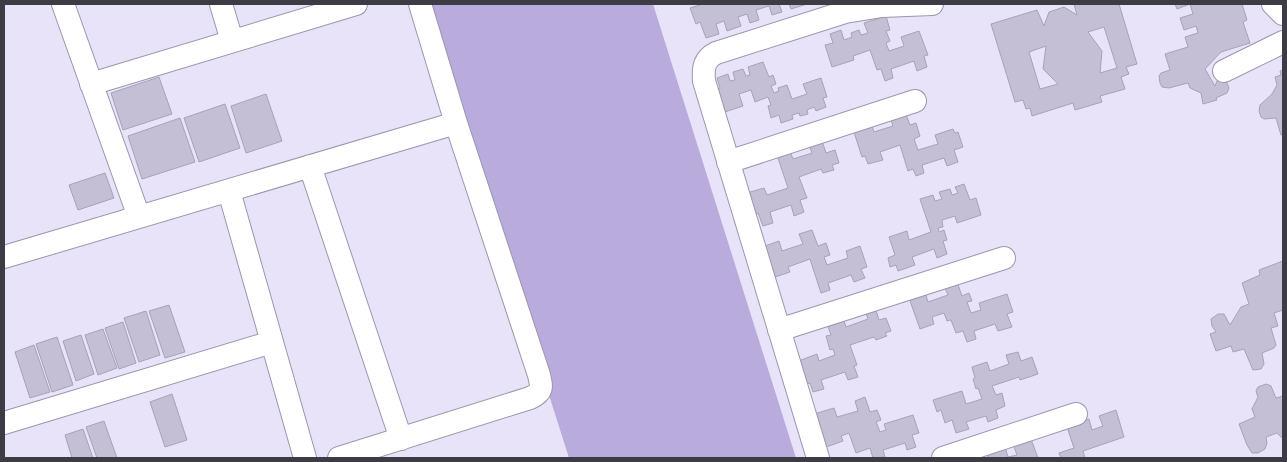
<svg xmlns="http://www.w3.org/2000/svg" width="1287" height="462" font-family="'IBM Plex Serif',serif">
	<style>
		.green { fill: #b9abdb }
		.building { fill: #c4bfd4; stroke: #a7a2b7; fill-rule: evenodd }
		.lines { fill: none; stroke-linecap: round; stroke-linejoin: round }
		.minor-casing { stroke: #9c96ab; stroke-width: 24 }
		.minor { stroke: #fff; stroke-width: 22 }
	</style>
	<rect width="100%" height="100%" fill="#e8e3f9"/>
	<path class="green" d="M425,4H653L796,458H569Z"/>
	<path class="building" d="M703,4H779L782,12L772,15L769,6L756,10L759,20L750,23L747,14L738,17L741,26L727,31L724,21L716,24L719,34L706,38L700,22L696,24L690,8Z
		M789,4H807L791,9Z
		M1074,4H1119L1137,64L1126,67L1129,74L1121,77L1125,89L1100,96L1102,102L1075,110L1073,103L1032,116L1030,108L1026,109L1023,100L1015,102L991,24L1037,10L1044,26L1049,12L1064,7L1077,15ZM1104,27L1117,68L1100,73L1102,51L1088,32ZM1046,46L1043,69L1058,84L1040,89L1029,52Z
		M1175,4H1242L1247,20L1243,22L1250,43L1221,52L1205,69L1215,86L1217,81L1221,80L1226,82L1228,85L1229,88L1227,93L1216,98L1217,100L1203,104L1201,93L1190,88L1188,83L1169,88L1162,87L1160,83L1159,76L1161,73L1170,70L1165,54L1188,47L1185,37L1198,33L1196,26L1184,30L1180,18L1193,14L1190,4L1177,9Z
		M886,16L890,30L886,31L890,41L886,43L889,51L904,46L901,37L919,31L928,55L924,56L927,67L917,71L914,61L891,69L893,78L885,81L881,69L877,70L870,50L853,56L854,60L832,67L825,45L833,43L830,34L841,30L844,40L852,37L851,33L859,30L861,35L868,33L864,23Z
		M763,62L769,77L773,75L776,84L771,86L774,93L779,91L778,88L787,85L792,99L807,94L803,84L821,78L827,97L823,98L826,107L816,111L814,107L807,110L808,114L800,116L799,113L792,115L793,119L781,123L779,115L771,118L768,106L771,105L768,97L755,102L751,90L739,94L743,106L722,113L714,90L720,88L717,78L728,74L730,81L735,80L733,72L743,69L746,76L750,75L748,67Z
		M1283,70V135H1281L1276,118L1264,119L1261,117L1259,111L1260,105L1272,94L1277,85L1275,77L1281,75L1280,71Z
		M159,77L172,114L123,130L111,93Z
		M266,94L282,141L246,153L231,106Z
		M225,104L240,148L199,162L184,118Z
		M905,112L910,125L916,123L920,136L914,139L918,150L938,144L935,135L953,129L955,133L958,132L963,147L954,150L958,162L947,166L944,158L922,165L924,173L916,176L913,169L908,171L900,145L880,152L883,160L868,164L865,156L862,157L853,129L871,123L874,132L893,126L890,117Z
		M180,118L195,162L142,179L128,136Z
		M822,141L826,153L835,150L839,163L832,165L834,170L823,173L821,169L799,177L807,198L800,200L804,212L794,216L791,205L770,212L773,223L763,226L758,213L752,216L747,193L764,188L767,195L788,188L777,155L790,151L793,159L812,153L809,145Z
		M105,173L114,198L78,210L69,185Z
		M964,184L970,200L976,198L981,215L957,223L955,216L942,220L943,227L938,228L939,232L944,230L947,240L943,241L947,254L937,258L934,249L912,257L915,265L898,271L896,265L890,267L888,258L895,255L889,237L907,231L909,240L931,232L920,199L933,195L935,201L942,199L939,192L950,189L952,195L958,193L955,187Z
		M812,230L818,246L826,243L830,255L824,257L827,265L848,258L846,251L860,246L867,267L861,269L865,278L854,282L851,275L828,283L830,290L821,293L810,259L788,267L790,272L775,277L765,246L779,241L782,251L803,244L799,234Z
		M1283,261V312V310L1274,313L1278,326L1271,328L1276,345L1274,348L1262,353L1264,364L1261,369L1253,370L1244,349L1233,352L1231,346L1216,351L1210,334L1216,332L1212,326L1211,319L1218,314H1224L1230,325L1241,307L1249,304L1242,283L1260,275L1259,270Z
		M957,282L962,296L969,293L972,301L967,302L971,313L981,310L979,303L1007,294L1013,312L1007,314L1012,327L998,331L995,324L974,331L976,339L967,342L963,331L956,333L951,320L947,321L944,313L932,317L934,324L920,329L909,298L925,292L928,302L948,295L944,286Z
		M169,305L185,352L165,358L149,311Z
		M875,307L879,320L886,318L891,331L885,333L887,336L876,340L874,337L850,345L857,365L854,366L858,377L848,380L845,372L821,380L824,389L813,392L810,383L804,385L796,362L817,354L819,361L835,355L833,349L830,350L826,336L831,335L827,324L843,318L846,327L868,319L865,310Z
		M146,311L160,355L139,362L124,318Z
		M123,322L136,363L119,369L105,328Z
		M103,329L117,368L98,375L85,335Z
		M81,335L94,374L76,381L63,341Z
		M57,337L73,385L52,392L36,344Z
		M34,345L50,392L30,398L15,352Z
		M1018,352L1021,361L1032,357L1038,374L1020,380L1019,377L992,386L996,395L1002,393L1005,406L996,410L998,418L988,422L986,416L966,422L969,429L956,433L952,420L945,423L941,410L937,412L933,400L962,391L966,404L982,399L978,388L976,389L973,379L975,378L972,367L987,362L990,371L1009,364L1006,355Z
		M1266,384L1271,386L1276,398L1283,396V439L1277,433L1266,437L1267,443L1265,449L1258,453H1252L1247,445L1239,424L1255,417L1252,409L1258,397L1256,391L1258,387Z
		M172,394L187,440L165,447L150,402Z
		M865,397L870,412L877,410L881,420L876,422L880,432L886,430L884,424L913,415L919,433L912,435L916,447L907,450L905,443L883,450L885,457L873,458L870,448L856,453L849,433L841,436L843,441L826,447L811,415L834,408L837,417L858,411L855,401Z
		M1116,410L1124,437L1083,451L1085,458H1061L1059,453L1074,448L1067,427L1089,419L1092,430L1103,426L1099,416Z
		M104,421L117,458H97L86,427Z
		M83,429L93,458H72L65,435Z
		M1031,439L1038,458H988L987,453L1005,447L1008,457L1017,455L1013,444Z"/>
	<g class="lines">
		<g class="minor-casing">
			<path id="minor" d="M63,4L139,217
				M221,4L232,41
				M1273,4L1283,14
				M1224,71L1283,42
				M91,84L356,4
				M728,162L915,101
				M310,166L401,439
				M229,191L305,458
				M4,257L456,123
				M779,330L1004,258
				M4,423L272,342
				M339,458L530,398C543,392 542,388 539,375L456,123L420,4
				M818,458L704,81C703,68 704,59 716,53L845,12L882,6L932,4
				M943,458L1076,414"/>
		</g>
		<use href="#minor" class="minor"/>
	</g>
	<rect width="1287" height="462" fill="none" stroke="#3d3b44" stroke-width="10"/>
</svg>
